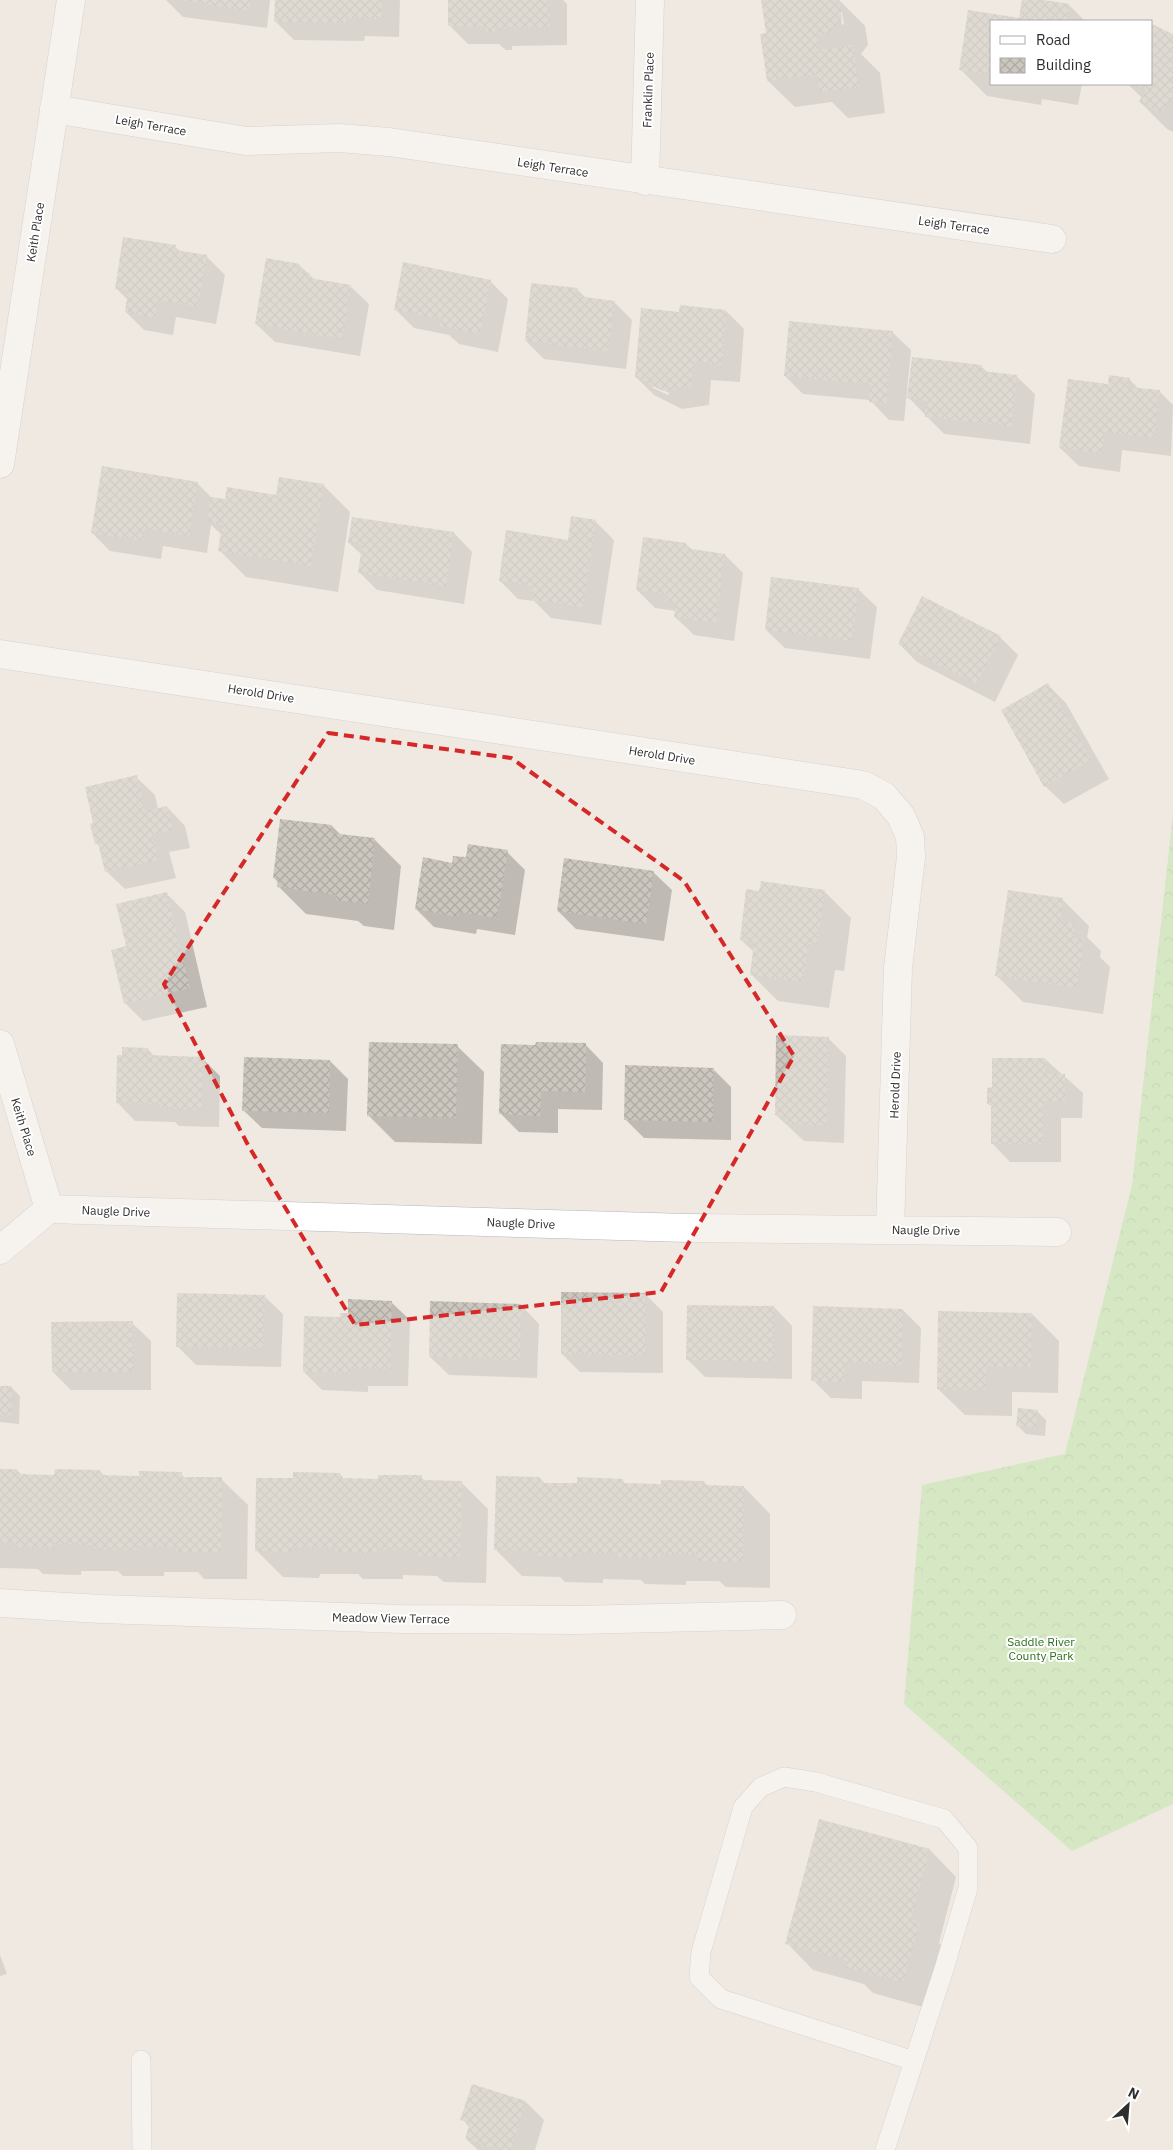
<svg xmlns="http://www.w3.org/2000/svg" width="1173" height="2150" font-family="'IBM Plex Sans',sans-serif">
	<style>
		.forest { fill: url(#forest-crowns) }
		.shadow { fill: #0003; fill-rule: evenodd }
		.building { fill: url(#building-cross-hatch) }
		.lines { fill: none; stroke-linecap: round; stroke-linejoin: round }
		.service-casing { stroke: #b4b7c1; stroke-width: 20 }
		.minor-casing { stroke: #b4b7c1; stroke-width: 29 }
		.service { stroke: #fff; stroke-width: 19 }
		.minor { stroke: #fff; stroke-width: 28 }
		.marked { fill: none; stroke: #d62828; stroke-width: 4; stroke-dasharray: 10 6; stroke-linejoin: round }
		.labels { text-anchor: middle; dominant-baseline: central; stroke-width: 4; stroke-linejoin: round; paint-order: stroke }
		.street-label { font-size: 12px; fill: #2e2e2e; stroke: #fff }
		.park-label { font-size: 12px; fill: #2c6e1b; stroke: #fff }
	</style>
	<defs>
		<pattern id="forest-crowns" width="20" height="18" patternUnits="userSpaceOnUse" patternTransform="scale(1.25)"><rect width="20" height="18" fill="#b6e59e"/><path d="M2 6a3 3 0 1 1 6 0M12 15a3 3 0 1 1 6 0" fill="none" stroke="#9dc588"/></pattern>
		<pattern id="building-cross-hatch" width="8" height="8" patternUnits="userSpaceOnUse" patternTransform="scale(1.25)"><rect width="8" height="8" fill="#cbc7bf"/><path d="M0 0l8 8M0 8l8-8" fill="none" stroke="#afaba4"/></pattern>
	</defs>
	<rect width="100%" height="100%" fill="#efe9e1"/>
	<path class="forest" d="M1173,814V1804L1072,1851L904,1704L922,1485L1065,1454L1132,1185Z"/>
	<path class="shadow" d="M166,0H270L267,28L183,17Z
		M276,0H400L399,37L365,36L364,41L294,40L275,21Z
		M449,0H563L567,4V45L512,46V50H506L499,44H468L449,25Z
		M762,0H839L865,26L868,45L861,54L880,73L885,113L848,118L832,102L795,107L768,81L767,34ZM840,12H842L844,24L842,25Z
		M1023,0L1069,5L1085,21H992V84H1082L1078,105L1042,99L1041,105L987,96L960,69L969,12L1020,20Z
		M1152,25L1173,36V132L1167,129L1140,102L1142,98L1128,84H1152Z
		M175,247L181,252L206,256L225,275L216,324L176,317L173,335L144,330L126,312L128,300L116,288Z
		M299,265L315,280L350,286L369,304L360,356L275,342L256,324Z
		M490,281L508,299L498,352L459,344L449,335L414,328L395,309Z
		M577,289L586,298L614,302L632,320L626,369L544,359L526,341Z
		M726,311L744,329L740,382L711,380L709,405L682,409L654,395L636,377L680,313ZM653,385L669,393L668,395L653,388Z
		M892,332L911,350L904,421L889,420L870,400L803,394L785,376Z
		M981,366L988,373L1016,376L1035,394L1030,444L944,434L909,398Z
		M1129,379L1139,389L1159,391L1173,405L1171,456L1122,450L1120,472L1079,466L1060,448L1109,386Z
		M197,483L213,499L226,501L277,496L324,486L350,512L338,592L246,577L219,550L222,535L211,525L207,553L163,546L161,559L110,551L92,533Z
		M353,518L454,533L472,552L464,604L377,590L359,572L362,555L349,543Z
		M595,521L614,540L601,625L551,618L534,601L518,599L500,581L569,541Z
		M686,544L692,550L725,555L743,573L734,641L694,635L675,617L676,611L655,608L637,590Z
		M858,589L877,607L870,659L785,648L766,630Z
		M1000,637L1018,655L995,702L917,662L899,644Z
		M1048,685L1066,703L1109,779L1064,804L1045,786Z
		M136,777L155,795L158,809L167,807L185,826L190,848L169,852L176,878L125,889L106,871L101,848L96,843Z
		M281,820L332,826L341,835L375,840L401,866L394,930L364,926L358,921L306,914L279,887V883L274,878Z
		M507,852L525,870L515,935L477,929L476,934L434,927L416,909L453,864L467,859Z
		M653,872L672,890L664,941L576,929L558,911Z
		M824,891L851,918L844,971L835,970L829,1008L778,1001L751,974L754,952L741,940L760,892Z
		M167,894L185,912L207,1007L143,1021L125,1003L128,947Z
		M1062,899L1089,926L1087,937L1101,951L1100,957L1110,967L1103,1014L1023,1002L996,975Z
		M828,1038L846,1056L844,1143L804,1141L776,1115Z
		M585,1044L603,1063L602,1110L558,1109V1133L519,1132L501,1114L536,1046Z
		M457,1046L484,1072L482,1144L395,1142L368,1115Z
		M148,1049L155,1057L202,1058L220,1076L219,1127L179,1126L175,1122L135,1121L117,1102Z
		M1045,1059L1083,1093L1082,1118H1061V1162H1010L992,1143V1107L988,1104Z
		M330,1061L348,1079L346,1131L262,1128L243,1110Z
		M713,1069L731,1087V1140L644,1138L625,1119Z
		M645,1294L663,1312V1373L580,1372L562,1354Z
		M264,1296L283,1314L281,1367L196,1365L178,1347Z
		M391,1302L410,1320L408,1386H368V1392L322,1390L304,1372L341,1318L349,1314Z
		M521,1305L539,1324L537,1378L449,1375L430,1357Z
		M774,1307L792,1326V1379L705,1377L687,1359Z
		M903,1310L921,1328L919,1383L862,1381V1399L831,1398L813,1380Z
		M1032,1314L1059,1341L1058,1393L1012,1392V1416L965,1415L938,1389Z
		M132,1323L151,1341V1390H71L53,1372Z
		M0,1387H11L20,1396L19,1424L0,1422Z
		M1037,1411L1046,1420L1045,1436L1026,1434L1017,1425Z
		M0,1470H17L23,1476H55L100,1471L105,1477H140L181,1474L186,1479H221L248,1505L247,1579H204L198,1572H164V1576H123L118,1571H81V1575L43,1574L38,1569L0,1568Z
		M340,1474L345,1480H380L421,1477L426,1482H461L488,1509L486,1583L444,1582L437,1576L403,1575V1579H363L358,1574H320L319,1578L283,1577L256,1550L295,1479Z
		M540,1478L545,1484L578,1485L622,1480L627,1485L662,1486L704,1482L709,1487H744L770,1514V1588L726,1587L719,1581H686V1585L645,1584L641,1580L603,1579V1583L565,1582L560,1577L522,1576L496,1550Z
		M930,1850L956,1877L939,1943L946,1950L930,2009L873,1993L864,1984L813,1970L787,1943Z
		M0,1955L7,1974L0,1976Z
		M526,2102L544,2120L535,2150H478L466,2139L470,2128L462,2119Z"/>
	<path class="building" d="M179,0H250L249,11Z
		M275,0H382L381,19L347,18L346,23L274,22Z
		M448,0H549L550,28L495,29V32H486V26H448Z
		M761,0H839L842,18L829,33L817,35L819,50L853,45L859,87L820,92L817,74L767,81L760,34L766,33Z
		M1022,0H1044L1069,4L1067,21H992V75L959,70L968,10L1019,18Z
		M1152,24L1173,34V103L1168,101L1162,113L1139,102L1146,89L1135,84H1152Z
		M123,237L176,245L175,250L207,255L198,306L158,300L155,318L125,312L128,291L115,289Z
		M266,258L300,264L299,272L310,273V278L351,285L342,339L255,324Z
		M403,262L491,280L480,334L439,326L441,319L394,310Z
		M531,283L578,288L577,296L615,301L608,351L525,341Z
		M680,305L726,310L722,365L694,362L691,387L663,391L635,377L641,308L679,312Z
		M789,321L893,331L886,404L869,402L870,384L784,376Z
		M912,357L982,365V371L1017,375L1012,426L925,417L926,401L907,398Z
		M1109,375L1130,378L1128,387L1160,390L1154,438L1105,432L1102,454L1059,448L1068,379L1108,384Z
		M102,466L198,482L189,536L145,529L143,541L91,533Z
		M279,477L324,484L311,566L218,551L222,525L207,522L211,497L225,499L227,487L276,495Z
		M571,516L596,520L583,607L531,600L533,586L499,581L506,530L568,540Z
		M352,517L454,532L446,586L358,573L362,545L348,543Z
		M643,537L686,543V548L725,554L716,623L674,617L676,602L666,601L667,594L636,590Z
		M771,577L859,588L852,641L765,630Z
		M922,596L1001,636L976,684L898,644Z
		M1048,683L1091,760L1044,787L1001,710Z
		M137,775L145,811L167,806L173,830L152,834L158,860L105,872L98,843L95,844L90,824L93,823L85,787Z
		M280,819L332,825L331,833L375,838L368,904L336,900V895L277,887L278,879L273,878Z
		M468,844L508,850L497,918L459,912L458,917L415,909L423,857L452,863L453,856L466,857Z
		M564,858L654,871L646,924L557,911Z
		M761,881L825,890L817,945L808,944L803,982L750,975L754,942L740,940L746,889L759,891Z
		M1008,890L1063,898L1060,921L1075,923L1073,938L1084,939L1077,988L995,976Z
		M167,892L190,988L124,1004L111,950L126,946L116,904Z
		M776,1035L829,1037L827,1125L785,1124V1116L775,1115Z
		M369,1042L458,1044L456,1118L367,1116Z
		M536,1042L586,1043L585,1092L541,1091L540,1116L499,1114L501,1044L535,1045Z
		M122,1047L148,1048V1055L203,1057L202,1110L159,1108L160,1104L116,1103L117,1055H122Z
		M244,1057L330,1060L329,1113L242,1111Z
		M992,1058H1045V1074H1065V1101H1043V1144H991V1104H987V1088L992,1087Z
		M625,1065L714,1068L713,1122L624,1120Z
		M561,1292L645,1293V1355L561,1354Z
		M177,1293L265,1295L263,1349L176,1347Z
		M348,1299L392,1301L390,1369L350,1368V1374L303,1372L304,1316L340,1317V1313H348Z
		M430,1301L521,1304L520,1360L429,1357Z
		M687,1305L774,1306V1361L686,1360Z
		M813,1306L903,1309L901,1365L845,1363L844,1382L811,1381Z
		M938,1311L1032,1313L1031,1367L986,1366L985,1390L937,1389Z
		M133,1321V1372H52L51,1322Z
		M0,1386H12L11,1415H0Z
		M1018,1408L1038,1410L1036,1428L1016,1426Z
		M0,1469H17V1474L54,1475L55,1469L100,1470V1475L139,1476V1471L182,1472V1477H222L221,1553L176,1552V1546H138V1550L95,1549L94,1545L54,1544V1548H15V1543H0Z
		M293,1472L340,1473V1478L378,1479V1475H422V1480L462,1481L460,1557L416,1556V1550L377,1549V1553L335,1552V1548H293V1552L255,1551L256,1478H293Z
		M496,1476L540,1477V1483H577V1477L623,1479L622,1483L661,1484V1480L704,1481V1485L744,1486L743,1562L698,1561V1554H660V1558H617V1553H577V1557L537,1556V1551L494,1550Z
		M819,1819L930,1849L911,1919L920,1922L903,1983L845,1967L847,1961L785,1944Z
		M472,2084L526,2101L511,2150H501L465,2139L470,2123L460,2120Z"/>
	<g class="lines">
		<g class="service-casing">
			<path id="service" d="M141,2060L142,2150
				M885,2150L944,1969L968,1888V1848L944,1819L816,1782L784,1777L761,1787L743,1807L701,1952L699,1977L721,1999L914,2061"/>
		</g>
		<g class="minor-casing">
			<path id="minor" d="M54,109L246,141L339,138L389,142L1052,239
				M645,181L650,0
				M0,464L71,0
				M0,654L863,785L884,796L901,816L910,837L911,857L898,968L890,1229
				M0,1044L49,1209
				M0,1250L49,1209L687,1228L1057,1232
				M0,1603L101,1609L402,1619L576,1620L782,1615"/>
		</g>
		<use href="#service" class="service"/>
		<use href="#minor" class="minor"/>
	</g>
	<path d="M0 0H1173V2150H0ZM328,733L511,758L684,881L794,1056L661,1292L355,1325L248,1145L164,984Z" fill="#efe9e1" fill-opacity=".55" fill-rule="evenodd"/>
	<path class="marked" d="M328,733L511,758L684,881L794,1056L661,1292L355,1325L248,1145L164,984Z"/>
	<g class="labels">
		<g class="street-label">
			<text transform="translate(648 90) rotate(-88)">Franklin Place</text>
			<text transform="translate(151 125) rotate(10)">Leigh Terrace</text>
			<text transform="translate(553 167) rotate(9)">Leigh Terrace</text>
			<text transform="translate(954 225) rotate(8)">Leigh Terrace</text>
			<text transform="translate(35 232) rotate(-81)">Keith Place</text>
			<text transform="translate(261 693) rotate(9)">Herold Drive</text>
			<text transform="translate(662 755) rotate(9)">Herold Drive</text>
			<text transform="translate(895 1085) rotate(-88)">Herold Drive</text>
			<text transform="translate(24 1127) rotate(73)">Keith Place</text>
			<text transform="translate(116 1211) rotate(2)">Naugle Drive</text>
			<text transform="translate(521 1223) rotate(2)">Naugle Drive</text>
			<text transform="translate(926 1230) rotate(1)">Naugle Drive</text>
			<text transform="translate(391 1618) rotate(1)">Meadow View Terrace</text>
		</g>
		<g class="park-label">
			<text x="1041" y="1641">Saddle River<tspan x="1041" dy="14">County Park</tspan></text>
		</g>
	</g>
	<rect x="990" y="20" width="162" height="65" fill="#ffffff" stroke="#ababab"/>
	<rect x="1000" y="36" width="25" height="8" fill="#ffffff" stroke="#ababab"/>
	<text x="1036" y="45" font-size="15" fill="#2e2e2e">Road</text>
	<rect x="1000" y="58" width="25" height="15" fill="url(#building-cross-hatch)" stroke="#ababab"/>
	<text x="1036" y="70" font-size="15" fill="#2e2e2e">Building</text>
	<g transform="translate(1128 2105) rotate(26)" stroke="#ffffff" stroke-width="4" paint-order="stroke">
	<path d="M0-4L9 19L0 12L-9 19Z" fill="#2e2e2e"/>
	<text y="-8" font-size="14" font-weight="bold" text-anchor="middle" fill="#2e2e2e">N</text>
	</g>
</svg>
